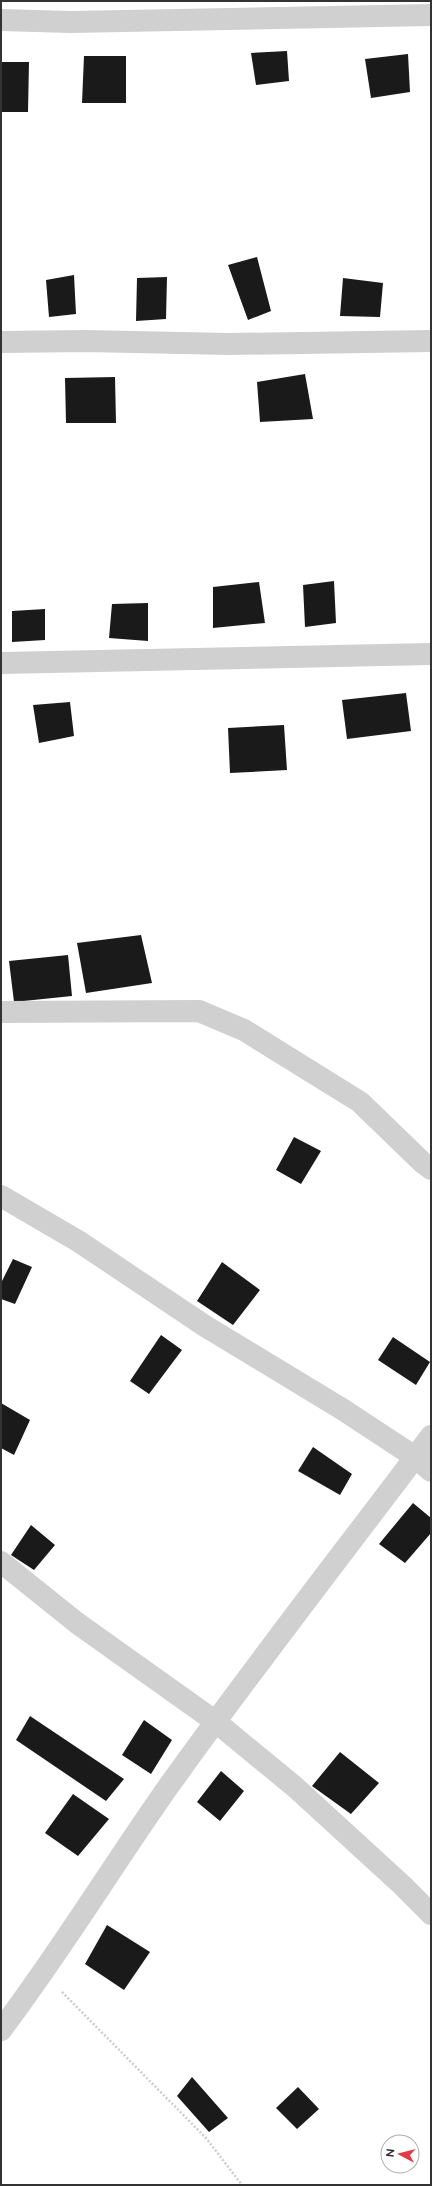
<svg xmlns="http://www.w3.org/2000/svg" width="432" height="2186" font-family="Raleway,sans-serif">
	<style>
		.building { fill: #1a1a1a }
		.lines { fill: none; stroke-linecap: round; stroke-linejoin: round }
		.path { stroke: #cdcdcd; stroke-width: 2.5; stroke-dasharray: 2 2; stroke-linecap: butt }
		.street { stroke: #d0d0d0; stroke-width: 22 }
	</style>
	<rect width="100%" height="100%" fill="#fff"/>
	<path class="building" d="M287,51L289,81L256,85L251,53Z
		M408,54L410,92L371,98L365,59Z
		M84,56H126V103H82Z
		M1,62H29L28,112H1Z
		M257,257L271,311L248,320L228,265Z
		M74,275L76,314L49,317L46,280Z
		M167,277L166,319L136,321L137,278Z
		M343,278L383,283L380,317L340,316Z
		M305,374L313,419L260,422L257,382Z
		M115,377L116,423H66L65,378Z
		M334,581L336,623L305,627L303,585Z
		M259,582L265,623L213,628V587Z
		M148,603V641L109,638L112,604Z
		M45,609V640L12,642V611Z
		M406,693L411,731L347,739L342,700Z
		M70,702L74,736L39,743L33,705Z
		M284,725L287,770L230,773L228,728Z
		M141,935L152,983L86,993L77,943Z
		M68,955L72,996L14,1002L9,961Z
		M294,1137L321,1151L301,1184L276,1170Z
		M13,1259L32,1267L15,1304L1,1299V1283Z
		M222,1262L260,1290L233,1325L197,1301Z
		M161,1335L182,1350L149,1394L130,1381Z
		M393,1337L430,1362L416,1385L378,1360Z
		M1,1403L30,1420L14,1455L1,1448Z
		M313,1447L352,1474L340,1495L298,1471Z
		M413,1503L431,1518V1533L405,1563L379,1544Z
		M31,1525L55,1545L34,1570L11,1555Z
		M30,1716L124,1779L106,1801L16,1740Z
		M144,1720L172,1740L151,1774L122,1755Z
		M340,1752L379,1783L351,1814L312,1786Z
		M221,1771L244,1791L220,1821L197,1802Z
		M73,1794L109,1819L78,1856L45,1833Z
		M107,1925L150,1952L124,1990L85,1964Z
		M192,2077L228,2118L209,2132L177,2096Z
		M298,2087L319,2109L297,2129L276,2108Z"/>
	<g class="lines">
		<path class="path" d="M62,1992L206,2138L242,2185"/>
		<path class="street" d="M1,20L70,22L431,15
			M1,342L86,341L229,344L431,341
			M1,663L431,654
			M1,1012L199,1011L244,1030L360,1102L423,1163L431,1169
			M1,1196L78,1241L205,1326L342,1409L415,1457L431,1471
			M1,1562L77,1623L216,1722L295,1787L402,1885L431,1914
			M1,2030C60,1952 111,1868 168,1787C253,1668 343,1553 431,1436"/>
	</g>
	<rect width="432" height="2186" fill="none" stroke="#333333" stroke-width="4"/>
	<g transform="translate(400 2154) rotate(277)"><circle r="19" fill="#ffffff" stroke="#adadad"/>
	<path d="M0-3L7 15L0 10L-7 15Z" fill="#e63946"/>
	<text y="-6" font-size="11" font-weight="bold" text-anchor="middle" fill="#333333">N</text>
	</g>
</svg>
